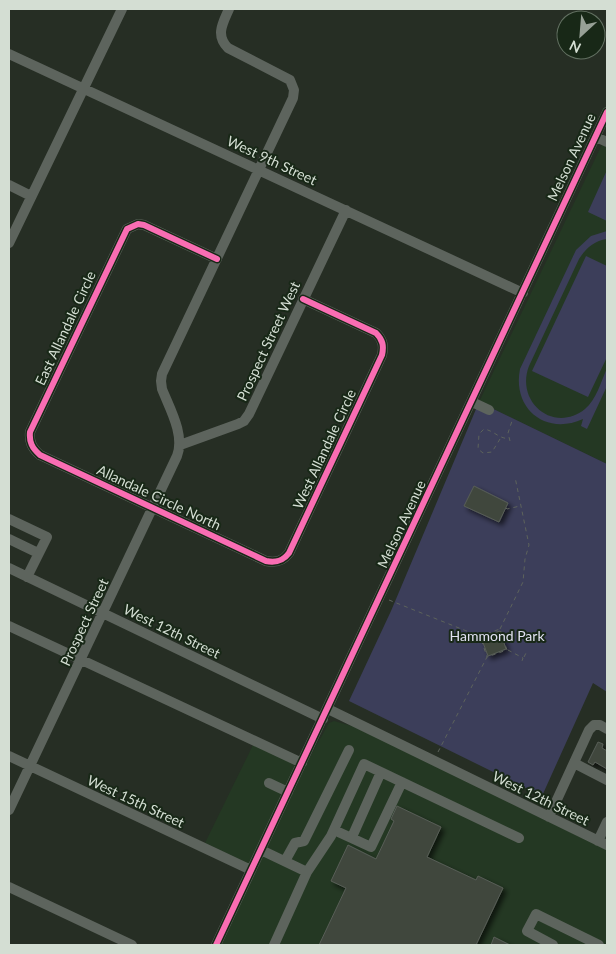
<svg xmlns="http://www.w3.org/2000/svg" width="616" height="954" font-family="Lato,sans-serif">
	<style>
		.built { fill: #243823 }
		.green { fill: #3c3e5a }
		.building { fill: #3f463e; stroke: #585e56; filter: url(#shadow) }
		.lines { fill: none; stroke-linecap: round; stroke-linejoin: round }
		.path { stroke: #5d635c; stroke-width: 1; stroke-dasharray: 4 4; stroke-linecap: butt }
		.minor { stroke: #5d645d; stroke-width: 10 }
		.cycleway-casing { stroke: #182817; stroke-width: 9 }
		.cycleway { stroke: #f96db3; stroke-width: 6 }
		.labels { text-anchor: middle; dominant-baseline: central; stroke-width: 4; stroke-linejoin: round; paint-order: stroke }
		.street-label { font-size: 14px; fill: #d4ded3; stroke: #182817 }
		.park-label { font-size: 14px; fill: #e1e1f1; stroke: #182817 }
	</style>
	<defs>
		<filter id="shadow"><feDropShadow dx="3.5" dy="3.5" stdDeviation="2.5" flood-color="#0009"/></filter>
	</defs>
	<rect width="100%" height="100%" fill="#262e24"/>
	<path class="built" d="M607,134V464L479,402Z
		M334,721L355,727L607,850V945H221L307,762L329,723Z
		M253,745L298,765L249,864L205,843Z"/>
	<path class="green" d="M607,170V221L588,212Z
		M607,231V239C594,241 586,248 579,259L529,366C515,402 554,434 585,409C596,400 601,382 607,368V386L587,429L581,426L583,419C546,436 512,409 520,369L576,250L591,236Z
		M586,256L607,266V357L588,397L532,371Z
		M479,402L607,464V692L593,683L542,796L349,701L391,611Z"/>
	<path class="building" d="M474,486L508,503L499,522L464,506Z
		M500,631L506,649L488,656L481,637Z
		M598,742L603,744L602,748L607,751V769L595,762L593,765L588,762Z
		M397,806L441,827L427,857L476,880L478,876L503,888L476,945H319L346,888L331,881L348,845L376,859L394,821L391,819Z
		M494,937L510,945H491Z"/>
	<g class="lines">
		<path class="path" d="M500,439L492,452L483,453L478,449L479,434L484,429C495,431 497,438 510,439
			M510,441L508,433L512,421
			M506,508L507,509L520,506
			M389,600L479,636
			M500,629L523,582L525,559L529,545L515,477
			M508,650L523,658L521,664
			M524,657L526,653
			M438,752L487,657L507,650L500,629L480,636L487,657"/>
		<path class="minor" d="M9,54L523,293
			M596,137L607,142
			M9,185L31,196
			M9,243L122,9
			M217,259L144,225L138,224L127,229L30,432C29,442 32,448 40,455L266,561C276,563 283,561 289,553L382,355C384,346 383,340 376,333L303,299
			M472,402L489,410
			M180,445L238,424L244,421L249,414L346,210
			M9,519L47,537L27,577
			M9,539L38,553
			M9,568L323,719
			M9,626L302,763
			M328,709L607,845
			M9,756L251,870
			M574,763L607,780
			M269,783L288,792
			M9,810L177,456C185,435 170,409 162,389L161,381L162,374L293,98L294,90L290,80L228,48C215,35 223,23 229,9
			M549,817L589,730L594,725H600L607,729
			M334,830L371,847L402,782
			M352,837L381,772
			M598,841L607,822
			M261,850L307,872L274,945
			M285,861L295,843L304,841L349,750
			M307,872L331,836L364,764L519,838
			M9,887L132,945
			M216,945L607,112
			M553,945L527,931L536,914L599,945"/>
		<g class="cycleway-casing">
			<path id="cycleway" d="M217,259L144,225L138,224L127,229L30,432C29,442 32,448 40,455L266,561C276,563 283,561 289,553L382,355C384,346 383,340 376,333L303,299
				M216,945L607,112"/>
		</g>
		<use href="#cycleway" class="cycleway"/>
	</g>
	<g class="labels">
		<g class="street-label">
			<text transform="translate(571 157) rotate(-65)">Melson Avenue</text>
			<text transform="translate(272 160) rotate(25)">West 9th Street</text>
			<text transform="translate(65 328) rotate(-65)">East Allandale Circle</text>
			<text transform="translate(268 341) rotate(-65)">Prospect Street West</text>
			<text transform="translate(324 449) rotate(-65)">West Allandale Circle</text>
			<text transform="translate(159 497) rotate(25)">Allandale Circle North</text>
			<text transform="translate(401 524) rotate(-65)">Melson Avenue</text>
			<text transform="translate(84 622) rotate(-65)">Prospect Street</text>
			<text transform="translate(172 631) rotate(26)">West 12th Street</text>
			<text transform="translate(541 798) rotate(26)">West 12th Street</text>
			<text transform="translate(136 801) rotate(25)">West 15th Street</text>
		</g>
		<g class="park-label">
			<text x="497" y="635">Hammond Park</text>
		</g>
	</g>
	<rect width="616" height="954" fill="none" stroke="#d4ded3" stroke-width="20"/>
	<g transform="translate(581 35) rotate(206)"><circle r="24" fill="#182817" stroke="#637162"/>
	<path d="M0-4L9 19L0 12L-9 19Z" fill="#97a096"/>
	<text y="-8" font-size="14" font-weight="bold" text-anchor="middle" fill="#d4ded3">N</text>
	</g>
</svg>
